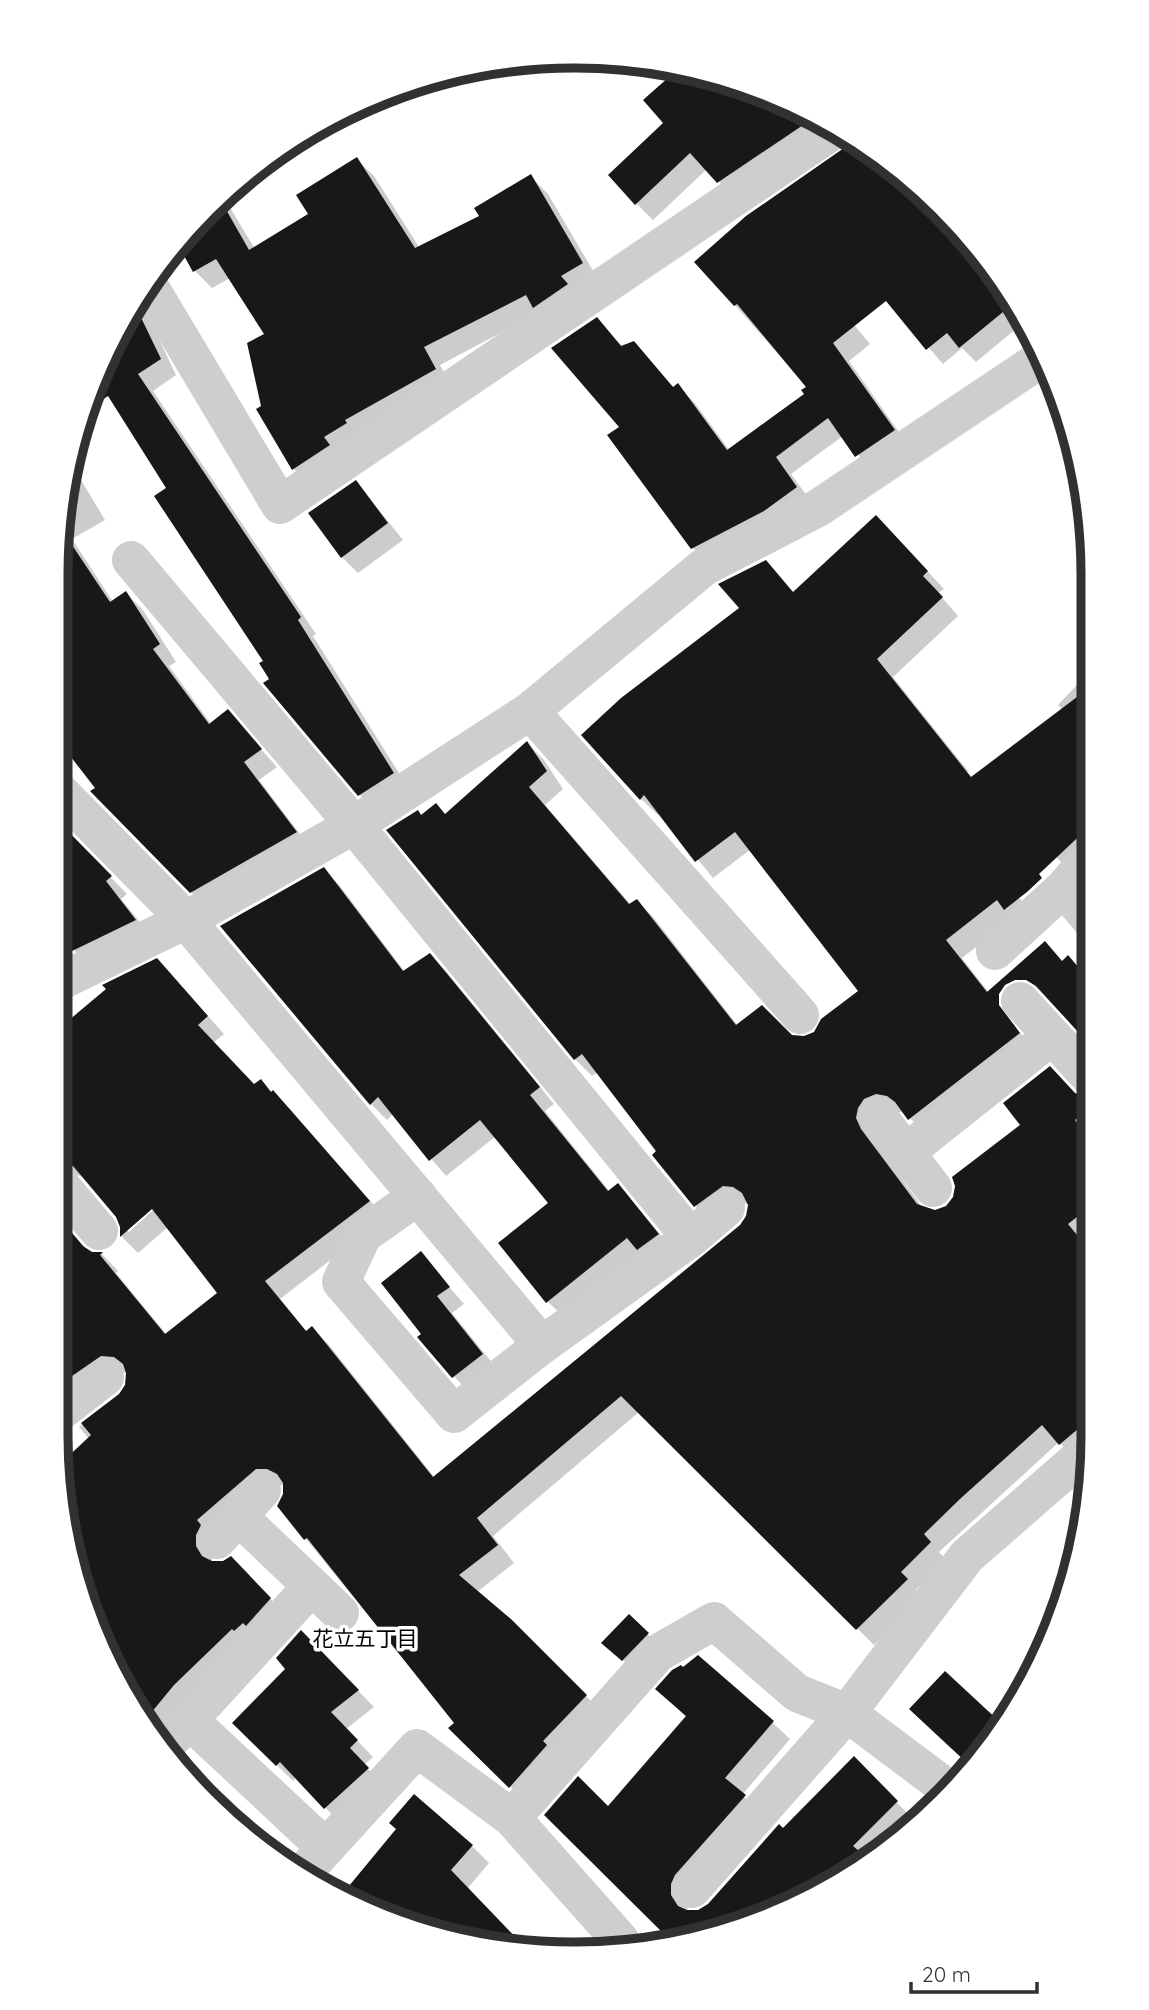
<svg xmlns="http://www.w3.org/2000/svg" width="1149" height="2010" font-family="Quicksand,'Noto Sans JP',sans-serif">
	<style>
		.shadow { fill: #0003; fill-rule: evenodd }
		.building { fill: #181818 }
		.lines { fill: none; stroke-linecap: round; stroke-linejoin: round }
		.minor { stroke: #cecece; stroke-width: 38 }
		.labels { text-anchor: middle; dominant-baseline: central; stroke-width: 7; stroke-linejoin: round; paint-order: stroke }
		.neighbourhood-label { font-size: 21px; fill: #000; stroke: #fff }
		.rim { fill: none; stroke: #313131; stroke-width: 9 }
	</style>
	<rect width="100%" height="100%" fill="#fff"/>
	<path class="shadow" d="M680,69L742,84L834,126L735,199L707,169L653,220L636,203L666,123L645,100Z
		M855,142L941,208L952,221L844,313L870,344L849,361L910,448L873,473L843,436L791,474L813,504L710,565L693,548L610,436L621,427L597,319L623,347L634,343L674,388L677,386L694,402L730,451L807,395L808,388L697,262Z
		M356,159L374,176L419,247L481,216L531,177L548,194L599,281L440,365L452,387L311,487L294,469L258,410L263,407L266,335L230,278L212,288L195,271L178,241L223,196L255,249L311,214Z
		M975,250L1006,287L1027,329L1022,324L976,362L962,348L943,364L897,311Z
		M139,297L176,375L153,391L316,634L313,636L409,789L376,811L360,795L271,679L265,661L168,489L98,377L126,315Z
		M72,465L105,520L72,539L113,602L126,593L143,610L176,662L169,666L211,724L228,712L277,767L259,780L312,850L208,909L93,792L98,788L57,736V541Z
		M356,482L403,540L358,573L342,557Z
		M893,534L944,589L938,593L958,616L893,677L968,771L937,802L1027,907L962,958L1035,1052L927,1135L905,1113L894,1111L873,1138L922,1207L937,1211L947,1207L1023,1125L1063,1088L1091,1124L1092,1451L1078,1461L1059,1442L939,1552L947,1560L916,1590L924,1597L874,1645L639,1412L493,1536L514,1563L477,1592L510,1620L603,1713L527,1803L451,1729L456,1723L306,1539L285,1494L284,1485L272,1486L212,1553V1563L248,1576L287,1616L158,1741L86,1607L143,1503L79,1427L120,1395L127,1387L128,1373L119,1372L56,1399V1214L88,1251L102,1254L118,1271L116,1273L167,1335L219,1293L168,1227L138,1253L122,1237V1226L117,1216L83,1176L71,1175L56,1184V1034L174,978L224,1034L213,1043L255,1086L261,1082L290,1109L385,1218L280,1299L307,1332L312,1328L329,1345L435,1478L742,1226L748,1217L749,1204L740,1203L712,1223L695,1206L598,1072L592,1076L575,1059L389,830L418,812L422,816L446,815L527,743L544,760L563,789L545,805L631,905L637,901L654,918L738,1026L792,1037L804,1038L815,1033L860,991L751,849L713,878L660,813L658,815L641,799L765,562L794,593ZM157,1202L160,1204L129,1232L126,1229Z
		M1088,673L1090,861L1076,875L986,795L1063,710L1058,705Z
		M57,822L127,894L121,899L152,937L91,967L72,948L57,959Z
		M323,869L340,886L405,972L430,955L446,971L554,1104L545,1111L610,1192L618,1185L674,1251L564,1317L548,1302L550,1203L496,1136L446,1176L393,1114L387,1120L371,1104Z
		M1073,963L1090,980V1043L1017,968Z
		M420,1253L464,1304L452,1313L498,1370L469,1393L419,1337L423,1334Z
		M630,1616L655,1642L631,1667L611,1650Z
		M317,1648L374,1707L346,1729L373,1757L364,1765L383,1785L341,1824L296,1777L293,1781L234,1723Z
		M1033,1674L1023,1695L968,1763L939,1736L996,1721Z
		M657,1689L773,1723L790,1739L742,1795L761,1813L687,1902L688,1912H699L709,1905L854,1759L913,1819L892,1840L773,1915L671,1938L608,1808L687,1718Z
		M398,1830L472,1846L489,1863L467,1889L520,1944L452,1937L445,1930L439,1936L345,1893Z
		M335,1883L345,1893L332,1887Z
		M534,1938L544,1947L528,1945Z
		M576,1944L584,1951L571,1949Z"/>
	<path class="building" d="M678,69L742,84L815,117L717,183L690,153L635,205L608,175L663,123L643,100Z
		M854,141L941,208L1006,287L1014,303L959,348L947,333L926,350L886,301L833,343L895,430L855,457L828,418L776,457L797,487L764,511L691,549L607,435L619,427L551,348L597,317L621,346L634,341L673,387L678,383L727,450L804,394L801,390L806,387L737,304L734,306L694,262L746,216Z
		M357,157L415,248L479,216L474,208L531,174L583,263L561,276L568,284L533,308L526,295L424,347L436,369L345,420L347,423L324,437L330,445L292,470L256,409L261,406L247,343L264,334L216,259L193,272L177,243L220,199L249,250L308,214L296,195Z
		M134,303L161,359L138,374L301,617L298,620L394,773L358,796L263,683L269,679L259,663L263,661L154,496L166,488L108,396L82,414L126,315Z
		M356,480L388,523L341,558L308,513Z
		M876,515L928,571L923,576L943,597L877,659L971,777L1089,688L1090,826L1039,874L1042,878L1027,892L1004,910L997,900L946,940L987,992L1045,941L1062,961L1068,955L1090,981V1045L1036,986L1026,980H1015L1005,985L999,994V1005L1020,1033L908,1120L895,1102L887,1096L876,1094L864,1099L858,1108L856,1118L861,1129L917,1204L935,1210L946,1206L953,1197L955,1186L952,1177L1020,1125L1003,1103L1050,1066L1075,1093L1091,1099V1107L1075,1120L1091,1141V1206L1068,1224L1091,1252L1092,1417L1059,1445L1042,1425L961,1498L924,1534L931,1542L901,1572L908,1579L856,1630L621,1396L477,1518L498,1545L459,1575L511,1619L587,1695L543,1741L547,1745L509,1788L448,1728L454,1723L307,1538L304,1540L277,1506L283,1494V1483L277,1474L267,1469H256L197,1520L201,1525L196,1535V1546L202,1556L212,1561H223L231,1556L271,1598L246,1626L243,1623L234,1631L232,1629L174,1685L146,1719L83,1602L61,1463L91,1435L81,1423L119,1394L125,1385L126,1373L123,1364L114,1357L101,1356L56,1387V1214L83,1246L92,1252H103L100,1255L165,1334L217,1293L152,1209L120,1237V1227L116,1217L73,1166L56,1159V1103L72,1088L56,1070V1031L106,989L102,985L157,958L208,1016L198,1025L254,1084L261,1079L271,1092L273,1090L370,1201L265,1281L306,1331L312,1326L433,1477L740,1225L746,1216L748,1205L742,1193L733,1187L723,1186L694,1207L652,1155L656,1151L582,1054L574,1060L386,830L418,810L421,815L436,803L445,814L527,741L547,771L529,787L629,904L637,899L736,1025L762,1005L792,1035L804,1036L814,1032L821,1019L858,991L735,832L695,862L644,795L640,800L581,735L621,698L739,608L718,584L766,560L793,592Z
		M60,527L110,602L126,591L160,644L153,649L209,724L228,709L262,749L244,762L297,832L190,893L90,791L95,788L57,739V541Z
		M57,820L112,876L106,881L136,920L72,951L57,934Z
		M324,867L403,971L430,953L540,1087L530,1095L608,1191L618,1183L659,1234L637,1250L627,1238L546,1303L498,1243L548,1203L480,1120L429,1161L378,1097L370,1105L220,926Z
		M421,1251L450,1287L437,1296L483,1354L452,1378L417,1337L421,1334L381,1283Z
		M629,1614L649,1633L622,1661L601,1643Z
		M301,1630L359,1690L331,1712L358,1740L350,1748L369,1768L324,1809L280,1762L276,1766L232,1723L285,1669L276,1658Z
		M698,1655L774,1721L725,1778L746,1795L675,1875L671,1884V1895L678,1906L687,1910H698L708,1904L779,1824L783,1828L854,1756L898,1801L853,1846L859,1851L832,1878L773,1915L669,1939L544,1815L578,1776L608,1806L686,1716L655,1689L672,1670L681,1665L683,1667Z
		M945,1671L1001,1723L967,1763L909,1709Z
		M414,1794L473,1845L451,1870L522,1944L440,1936L344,1892L396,1829L389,1823Z"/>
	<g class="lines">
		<path class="minor" d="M148,284L280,505L837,128
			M530,711L800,1015
			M57,789L186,920L542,1345L691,1238L354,825L131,560
			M1064,888L1090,919
			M995,951L1064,888L1090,858
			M57,983L186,920L354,825L530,711L704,567L818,508L1041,359
			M1020,1001L1091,1078
			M878,1116L933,1188
			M905,1153L1052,1036
			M56,1180L99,1231
			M418,1196L363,1235L341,1282L454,1414L542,1345
			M691,1238L726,1208
			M56,1415L105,1377
			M238,1516L340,1613
			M217,1540L262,1490
			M189,1720L326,1848
			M167,1744L312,1586
			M512,1818L620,1940
			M302,1874L417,1748L512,1818L658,1653L714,1621L797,1693L847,1713L967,1556L1092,1447
			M692,1889L847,1713L947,1788"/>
	</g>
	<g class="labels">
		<g class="neighbourhood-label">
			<text x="365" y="1638">花立五丁目</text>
		</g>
	</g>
	<path d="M0 0H1149V2010H0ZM574 68H575A506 506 0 0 1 1081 574V1436A506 506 0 0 1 575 1942H574A506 506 0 0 1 68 1436V574A506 506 0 0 1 574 68Z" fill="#fff" fill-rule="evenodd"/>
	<path class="rim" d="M574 68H575A506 506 0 0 1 1081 574V1436A506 506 0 0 1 575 1942H574A506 506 0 0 1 68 1436V574A506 506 0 0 1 574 68Z"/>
	<path d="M911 1982v10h126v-10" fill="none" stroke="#313131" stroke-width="3.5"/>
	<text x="922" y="1982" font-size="21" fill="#313131" stroke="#ffffff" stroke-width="5" paint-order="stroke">20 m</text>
</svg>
